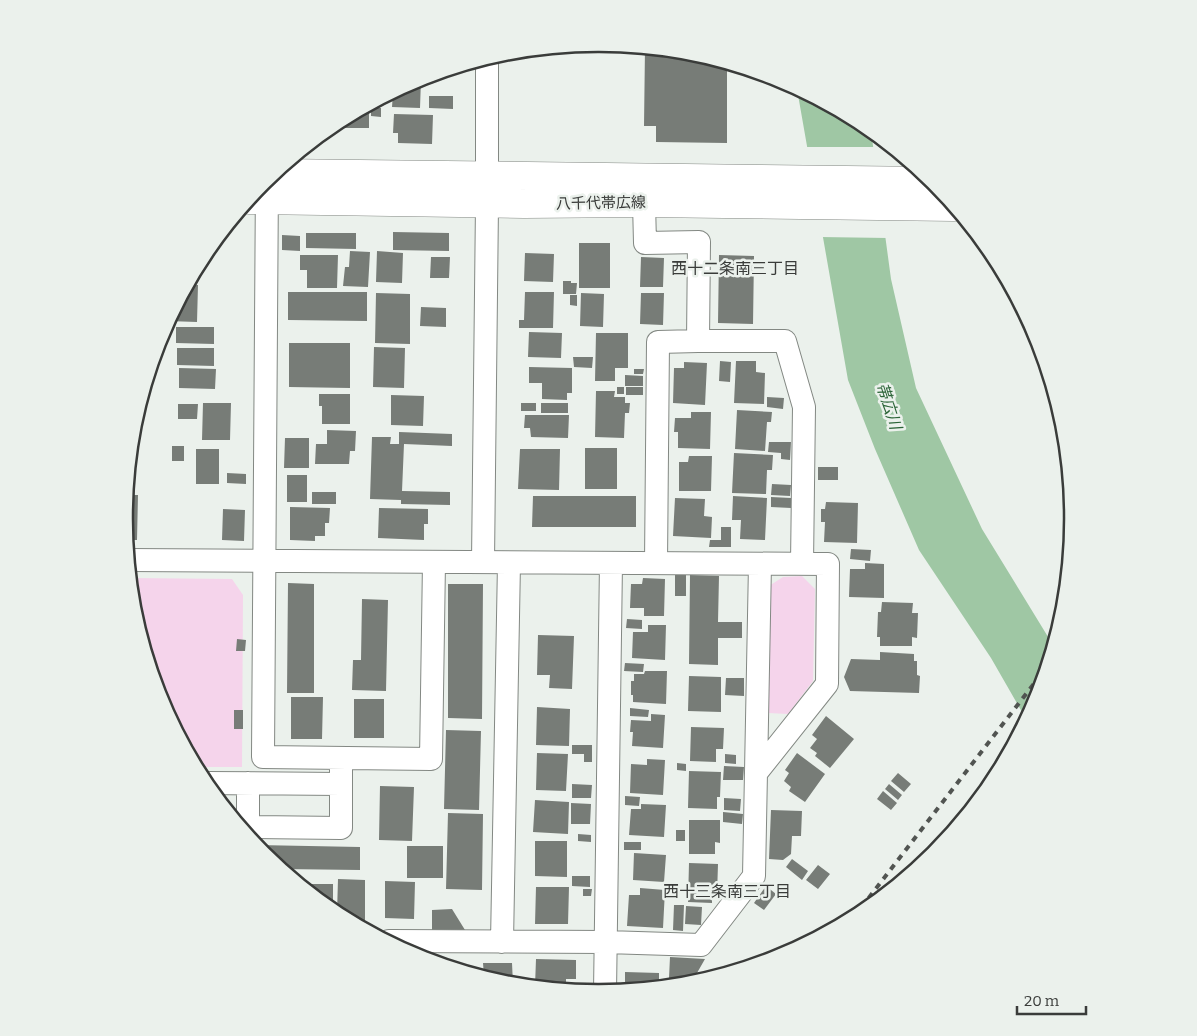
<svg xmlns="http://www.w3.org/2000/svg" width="1197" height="1036" font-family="Bitter,'Noto Sans JP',serif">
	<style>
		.green { fill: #f5d4eb }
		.water { fill: #9fc7a4 }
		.pier { fill: #ebf1ec }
		.building { fill: #777c77 }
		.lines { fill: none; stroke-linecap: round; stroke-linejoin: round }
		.minor-casing { stroke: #838883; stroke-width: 24 }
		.major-casing { stroke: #838883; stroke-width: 29 }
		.minor { stroke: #fff; stroke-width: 22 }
		.major { stroke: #fff; stroke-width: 28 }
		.rail { stroke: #515451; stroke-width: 4; stroke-dasharray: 6 6; stroke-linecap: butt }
		.labels { text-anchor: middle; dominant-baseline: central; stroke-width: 5; stroke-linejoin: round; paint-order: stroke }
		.street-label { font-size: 15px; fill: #3a3c3a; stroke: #ebf1ec }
		.neighbourhood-label { font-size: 16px; fill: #3a3c3a; stroke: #ebf1ec }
		.water-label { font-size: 16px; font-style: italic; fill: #2b6437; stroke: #ebf1ec }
		.rim { fill: none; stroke: #3a3c3a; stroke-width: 2.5 }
	</style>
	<rect width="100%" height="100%" fill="#ebf1ec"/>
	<path class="green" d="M802,576L815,589L813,681L788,714L768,713L769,586L783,577Z
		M130,578L232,579L243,595L242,767H197L160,699L133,610Z"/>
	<path class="water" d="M797,89L862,124L871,131L891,279L916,388L982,529L1053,645L1037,700L1026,719L991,658L919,550L875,449L848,380Z"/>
	<path class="pier" d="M804,147H875L888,238L820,237Z"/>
	<path class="building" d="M645,48L691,53L727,64V143L656,142V126H644Z
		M421,79L420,108L392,107L393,93Z
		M429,96H453V109L429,108Z
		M371,108H381V117L371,116Z
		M359,111H369V128H345V118Z
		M394,114L433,115L432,144L398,143V133H393Z
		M393,232L449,233V251L393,250Z
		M306,233H356V249L306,248Z
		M282,235L300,236V251L282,250Z
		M579,243H610V288H579Z
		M350,251L370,252L368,287L343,286L345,267H349Z
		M377,251L403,253L402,283L376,282Z
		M525,253L554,254L553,282L524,281Z
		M300,255H338L337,288H307V270H300Z
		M719,255L754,256L753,324L718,323Z
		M431,257H450L449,278H430Z
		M641,257L664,258L663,287H640Z
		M563,281H571V283H577L576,294H563Z
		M188,284L198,285L197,322L168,321Z
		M288,292H367V321L288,320Z
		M525,292H554L553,328H519V320H524Z
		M376,293L410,294V344L375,343Z
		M581,293L604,294L603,327L580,326Z
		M641,293H664L663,325L640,324Z
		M570,295H577V306L570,305Z
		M421,307L446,308V327L420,326Z
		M176,327H214V344L176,343Z
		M529,332L562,333L561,358L528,357Z
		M596,333H628V368H615V381H595Z
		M289,343H350V388L289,387Z
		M374,347L405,348L404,388L373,387Z
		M177,348H214V366L177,365Z
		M573,357H593L592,368L574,367Z
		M720,361L731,362L730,382L719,381Z
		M736,361H756V372L765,373L764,404L734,403Z
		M684,362L707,363L705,405L673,403L674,368H684Z
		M529,367L572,368V393H567V400L542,399V383H529Z
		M179,368L216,369L215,389L179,388Z
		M634,369H644L643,374H634Z
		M625,375L643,376V386H625Z
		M617,387H624V394H617Z
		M626,387H643V395H626Z
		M596,391H615L614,397H625V403H630L629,413H625L624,438L595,437Z
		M319,394H350V424H322V406H319Z
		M391,395L424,396L423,426L391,425Z
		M767,397L784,398L783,409L767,407Z
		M203,403H231L230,440H202Z
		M521,403H536V411H521Z
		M541,403H568V413H541Z
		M178,404H198L197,419H178Z
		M737,410L772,412L771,422H767L765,451L735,449Z
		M691,412H711L710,449L678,448V432H674L675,418H691Z
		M525,415H569L568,438L531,437L530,428H524Z
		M327,430L356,431L355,451H350L349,464H315L316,444H327Z
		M399,432L452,434V446L404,444L402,491L450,492V505L401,504V500L370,499L372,437H391L390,444H399Z
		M285,438H309V468H284Z
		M769,442H791L790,460L781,459V453L768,452Z
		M172,446H184V461H172Z
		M585,448H617V489H585Z
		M196,449H219V484H196Z
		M520,449H560L559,490L518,489Z
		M734,453L773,455L772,470H767L766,494L732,493Z
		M689,456H712L711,491H679V462H688Z
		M818,467H838V480H818Z
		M227,473L246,474V484L227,483Z
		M287,475H307V502H287Z
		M772,484L791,485L790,496L771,495Z
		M312,492H336V504H312Z
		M127,495H138L137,540H126L124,518Z
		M533,496H636V527H532Z
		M733,496L767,498L765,540L740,539L741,520H732Z
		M771,497L791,498V508L771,507Z
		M675,498L705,499L704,516L712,517L711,538L673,536Z
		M826,502L858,503L857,543L824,542L825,522H821V509H825Z
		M290,507L330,508L329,523H325V536H315V541L290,540Z
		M379,508L428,509V524H424V540L378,538Z
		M223,509L245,510L244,541L222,540Z
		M721,527H731V547H709L710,540H721Z
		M851,549L871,550L870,561L850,559Z
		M865,563L884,564V598L849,597L850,569H865Z
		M675,575H686V596H675Z
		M690,575L719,576L718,622H742V638H718V665L689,664Z
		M643,578L665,579L664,616H644V608H630L631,584H642Z
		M288,583L314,584V693H287Z
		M448,584H483L482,719L448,718Z
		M362,599L388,600L386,691L352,690L353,660H361Z
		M882,602L913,603L912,613H918L917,638L912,637V646H880V637H877L878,612H881Z
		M627,619L642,620V629L626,628Z
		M648,625H666L665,660L632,658L633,632H648Z
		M538,635L574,636L572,689L549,688L550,675H537Z
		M237,639L246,640L245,651H236Z
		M880,652L914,654V661H917V675L920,676L919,693L850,691L844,677L851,659L880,660Z
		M625,663L644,664L643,672L624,671Z
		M645,671H667L666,704L633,702V695H631V681H634V674H644Z
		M689,676L721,677V712L688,711Z
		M726,678H744V696L725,695Z
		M291,697H323L322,739H291Z
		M354,699H384V738H354Z
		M537,707L570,709L569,746L536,745Z
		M630,708L649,710L648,717L630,716Z
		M234,710H243V729H234Z
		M651,714L665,715L663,748L632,746L633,732H630L631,720L651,721Z
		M826,716L854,739L830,768L815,756L817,753L810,748L817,739L812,735Z
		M691,727L724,728L723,749H716V762L690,761Z
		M446,730L481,731L479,810L444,809Z
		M572,745H592V762H584V754H572Z
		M537,753L568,754L566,791L536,790Z
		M797,753L825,774L805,802L789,791L791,787L784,781L789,773L785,770Z
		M725,754L736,755V764L725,763Z
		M647,759L665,760L663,795L630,793L631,764L647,765Z
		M677,763L686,764V771L677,770Z
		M724,766L744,767L743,780H723Z
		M689,771L721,772L720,797H717V809L688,808Z
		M898,773L911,784L904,792L891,781Z
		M572,784L592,785L591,798H572Z
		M889,784L902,795L898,800L885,789Z
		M380,786L414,787L412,841L379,840Z
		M883,791L897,803L891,810L877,799Z
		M625,796L640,797L639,806L625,805Z
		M724,798L741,799L740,811L724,810Z
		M535,800L569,802L568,834L533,832Z
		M571,803L591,804L590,824H571Z
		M641,804L666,805L664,837L629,835L631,809H641Z
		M771,810L802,811L801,836H792L791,854L783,860L769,859Z
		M723,812L743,814L742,824L723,822Z
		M448,813L483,814L482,890L446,889Z
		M689,820H720V843L715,842V854H689Z
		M676,830H685V841H676Z
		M578,834L591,835V842L578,841Z
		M535,841H567V877L535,876Z
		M624,842H641V850H624Z
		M257,845L360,847V870L282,869L263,853Z
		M407,846H443V878H407Z
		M634,853L666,855L664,882L633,880Z
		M792,859L808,871L802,880L786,867Z
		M689,863L718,864L717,895H712V903L688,902Z
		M818,865L830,874L818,889L806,880Z
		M572,876H590V887L572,886Z
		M338,879L365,880V926H361L337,913Z
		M385,881L415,882L414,919L385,918Z
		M300,884H333V909H331Z
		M766,886L776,894L764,910L754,903Z
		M536,887H569L568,924H535Z
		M640,888L665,890L663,928L627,926L629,895H640Z
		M583,889H592L591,896H583Z
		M674,905H684L683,931L673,930Z
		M686,906L702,907L701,925L685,924Z
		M452,909L465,930H432V910Z
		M670,957L705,959L693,980L669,978Z
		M536,959L576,960V979H566V989L535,986Z
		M483,963H512L513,984L506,983L484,976Z
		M625,972L659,973V986L625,990Z"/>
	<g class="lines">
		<g class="minor-casing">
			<path id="minor" d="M267,179L263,757L431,759L434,562
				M644,203L645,243L699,242L698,341L658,342L656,563
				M698,341H785L804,407L802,564
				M128,560L828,564L827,684L757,772
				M483,562L487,204V59
				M205,783L341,784V769
				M248,783V827L341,828V784
				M389,941L606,942L701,945L754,876L760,564
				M502,942L509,563
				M605,992L611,563"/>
		</g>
		<g class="major-casing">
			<path id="major" d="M274,173L931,181
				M249,200L524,204L644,203L954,207"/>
		</g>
		<use href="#minor" class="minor"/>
		<use href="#major" class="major"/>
		<path class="rail" d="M854,917L1046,668"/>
	</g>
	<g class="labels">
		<g class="street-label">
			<text transform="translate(601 203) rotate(-1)">八千代帯広線</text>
		</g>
		<g class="neighbourhood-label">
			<text x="735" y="268">西十二条南三丁目</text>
			<text x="727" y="891">西十三条南三丁目</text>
		</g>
		<g class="water-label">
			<text transform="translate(889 406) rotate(72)">帯広川</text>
		</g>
	</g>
	<path d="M0 0H1197V1036H0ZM598 52H599A465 465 0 0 1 1064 517V519A465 465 0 0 1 599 984H598A465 465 0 0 1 133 519V517A465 465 0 0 1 598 52Z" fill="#ebf1ec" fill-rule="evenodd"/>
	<path class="rim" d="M598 52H599A465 465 0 0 1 1064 517V519A465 465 0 0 1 599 984H598A465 465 0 0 1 133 519V517A465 465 0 0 1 598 52Z"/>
	<path d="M1017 1006v8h69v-8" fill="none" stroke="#3a3c3a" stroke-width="2.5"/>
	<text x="1024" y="1006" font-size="15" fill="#3a3c3a" stroke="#ebf1ec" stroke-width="4" paint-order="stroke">20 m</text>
</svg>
